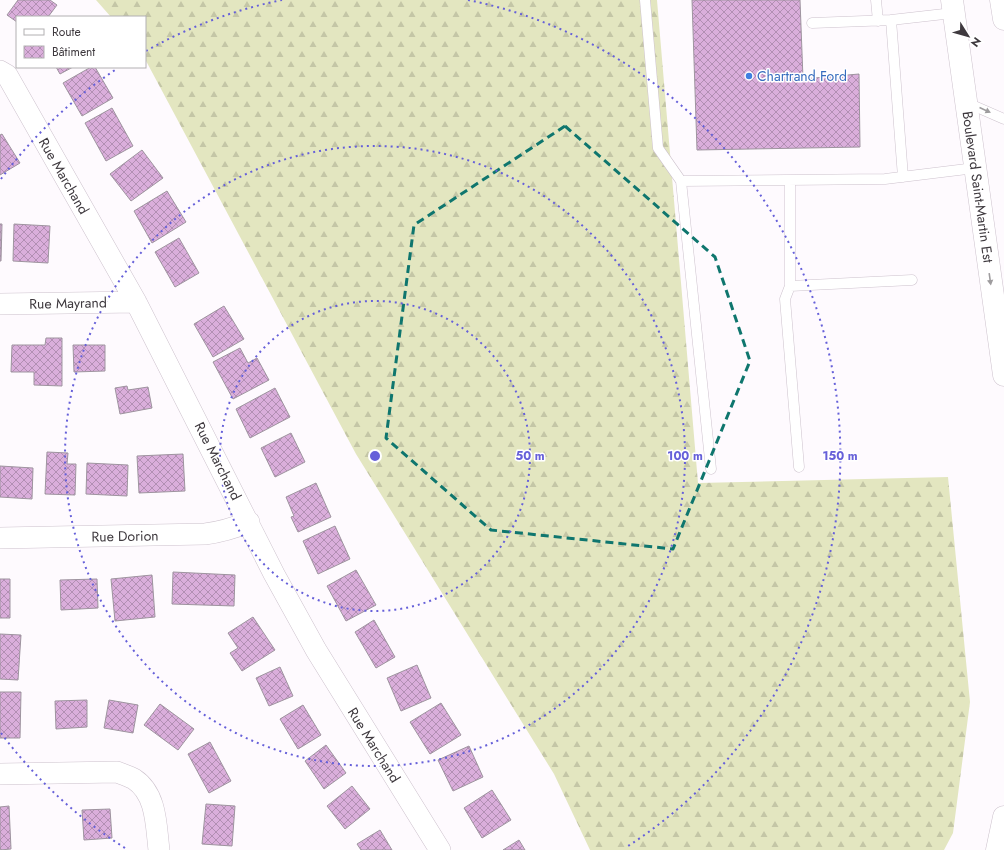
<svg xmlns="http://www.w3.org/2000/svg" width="1004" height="850" font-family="Jost,sans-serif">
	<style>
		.forest { fill: url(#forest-firs) }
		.building { fill: url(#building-cross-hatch); stroke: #9e949f }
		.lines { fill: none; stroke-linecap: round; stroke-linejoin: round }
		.lane-casing { stroke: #cdc2cd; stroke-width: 11 }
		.street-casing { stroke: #cdc2cd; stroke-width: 22 }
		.secondary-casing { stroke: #cdc2cd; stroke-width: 23 }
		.highway-casing { stroke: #cdc2cd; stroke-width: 23 }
		.lane { stroke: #fff; stroke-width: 10 }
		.street { stroke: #fff; stroke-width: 21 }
		.secondary { stroke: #fff; stroke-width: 22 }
		.highway { stroke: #fff; stroke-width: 22 }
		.oneway { fill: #9e9c9e }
		.marked { fill: none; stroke: #0f766e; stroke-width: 3; stroke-dasharray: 8 5; stroke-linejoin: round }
		.ring { fill: none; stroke: #6660d9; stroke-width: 2; stroke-dasharray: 2 4 }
		.shop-dot { fill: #3f7fe0; stroke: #fff; stroke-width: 1.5 }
		.labels { text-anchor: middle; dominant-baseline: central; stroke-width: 3; stroke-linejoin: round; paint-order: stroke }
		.shop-label { font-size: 14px; fill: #366cbe; stroke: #fff; text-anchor: start }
		.street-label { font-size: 14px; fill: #3e393e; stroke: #fff }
		.centre { fill: #6660d9; stroke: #fff; stroke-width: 2 }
		.ring-label { font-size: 12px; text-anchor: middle; font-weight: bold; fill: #6660d9; stroke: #fff; stroke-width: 3; stroke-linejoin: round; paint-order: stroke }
	</style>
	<defs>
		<pattern id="forest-firs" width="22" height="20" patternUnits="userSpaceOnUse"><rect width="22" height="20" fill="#e3e6c0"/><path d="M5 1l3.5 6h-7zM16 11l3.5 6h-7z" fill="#c4c6a6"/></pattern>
		<pattern id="building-cross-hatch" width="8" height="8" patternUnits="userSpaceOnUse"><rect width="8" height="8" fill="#daaedb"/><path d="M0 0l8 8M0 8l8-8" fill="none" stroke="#b28fb3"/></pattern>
	</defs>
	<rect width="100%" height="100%" fill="#fefafe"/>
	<path class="forest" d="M96,0H657L698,483L948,477L970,702L953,833L944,850H590L554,774L356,454L145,59V17H111Z"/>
	<path class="building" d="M18,0H50L57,5L48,17H17V22L7,15Z
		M692,0H800L803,79L859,74L860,147L697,150Z
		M56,67H73L60,74Z
		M91,67H95L113,98L82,116L63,83Z
		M112,108L133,146L106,161L85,123Z
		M2,134L20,163L0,175V135Z
		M142,150L163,178L131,201L110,174Z
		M167,191L186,222L152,243L134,211Z
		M0,224H2L1,261H0Z
		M14,224L50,226L48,263L13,261Z
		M179,238L199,273L175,287L155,252Z
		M224,306L244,339L213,357L194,324Z
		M46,338H62V386L34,385V372H11L12,345H45Z
		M73,345H105V371L74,372Z
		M240,348L248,363L257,358L269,380L233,399L213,362Z
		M127,386L128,390L148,387L152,408L120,414L115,388Z
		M275,388L290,417L250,438L236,409Z
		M291,433L305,462L275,477L261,448Z
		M47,452L68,453L67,464H76L75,495L45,494Z
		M183,454L185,491L139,493L137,456Z
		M87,463L128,465L127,496L86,494Z
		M0,466L33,468L32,499L0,497Z
		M316,483L331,517L298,532L291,517L294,516L286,497Z
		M335,526L350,559L318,574L303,541Z
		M356,570L376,605L346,621L327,586Z
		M173,572L235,575L234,606L172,604Z
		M152,575L155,617L115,621L111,579Z
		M0,579H10V618H0Z
		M97,579L98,608L61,610L60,580Z
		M253,617L275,650L242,671L230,653L238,648L228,633Z
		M374,620L395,657L376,668L355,632Z
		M0,634L21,635L18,680L0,679Z
		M417,665L431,698L401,711L387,678Z
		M280,667L293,696L269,706L256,678Z
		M0,692H21L20,738H0Z
		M87,700V727L56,729L55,701Z
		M109,700L138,705L133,733L104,728Z
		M441,703L461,735L430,754L410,722Z
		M160,704L194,729L178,750L144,725Z
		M303,705L321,735L298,749L280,719Z
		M210,742L231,781L209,793L188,754Z
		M326,745L346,773L324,789L305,761Z
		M469,746L483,777L453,791L438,760Z
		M352,786L370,809L345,829L327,806Z
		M492,790L511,820L482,838L464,808Z
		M206,804L235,806L232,846L202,844Z
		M9,806L11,849L0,850V807Z
		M110,809L112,838L84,840L82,810Z
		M380,830L392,850H361L357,844Z
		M519,840L525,850H503Z"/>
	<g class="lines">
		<g class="lane-casing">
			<path id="lane" d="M645,0L658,148L681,181L711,469
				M876,0L878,21
				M812,23L891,20
				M965,102L1004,119
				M903,177L891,20L953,13
				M790,180V286L785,299L799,467
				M681,181L885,179L975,168
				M790,286L912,280"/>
		</g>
		<g class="street-casing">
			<path id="street" d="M0,71L7,75L136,302L274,574L316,650L440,850
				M0,304L136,302
				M0,538L205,534C221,532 234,528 249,522
				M0,774L117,772C122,774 129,776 134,779C157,794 156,826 159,850"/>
		</g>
		<g class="secondary-casing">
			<path id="secondary" d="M952,0L1004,375
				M1001,0L1004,19"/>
		</g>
		<g class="highway-casing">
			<path id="highway" d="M997,850L1004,817"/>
		</g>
		<use href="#lane" class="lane"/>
		<use href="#street" class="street"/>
		<use href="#secondary" class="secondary"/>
		<use href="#highway" class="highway"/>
	</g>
	<defs><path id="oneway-solid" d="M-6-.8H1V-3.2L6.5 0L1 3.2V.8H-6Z"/></defs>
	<g class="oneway">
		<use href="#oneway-solid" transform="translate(985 110) rotate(24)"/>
		<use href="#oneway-solid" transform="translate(990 279) rotate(82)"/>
	</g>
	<path class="marked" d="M565,126L715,257L750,361L673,549L491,530L386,438L414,225Z"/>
	<g class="ring">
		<circle cx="375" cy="456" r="155"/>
		<circle cx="375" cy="456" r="310"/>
		<path d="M125 848A465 465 0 0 1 1 733M1 179A465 465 0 0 1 118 68M146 51A465 465 0 0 1 282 0M468 0A465 465 0 0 1 625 848"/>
	</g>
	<circle class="shop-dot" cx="749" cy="76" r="4"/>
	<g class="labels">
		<g class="shop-label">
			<text x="757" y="76">Chartrand Ford</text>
		</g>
		<g class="street-label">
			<text transform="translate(64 176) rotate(60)">Rue Marchand</text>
			<text transform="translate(978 187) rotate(82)">Boulevard Saint-Martin Est</text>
			<text transform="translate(68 303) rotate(-1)">Rue Mayrand</text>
			<text transform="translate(218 461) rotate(63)">Rue Marchand</text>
			<text transform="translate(125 536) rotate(-1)">Rue Dorion</text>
			<text transform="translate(374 745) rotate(58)">Rue Marchand</text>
		</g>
	</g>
	<circle cx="375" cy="456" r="6" class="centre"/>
	<g class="ring-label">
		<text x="530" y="460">50 m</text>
		<text x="685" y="460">100 m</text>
		<text x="840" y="460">150 m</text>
	</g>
	<rect x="16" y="16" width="130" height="52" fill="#ffffff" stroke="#b2b0b2"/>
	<rect x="24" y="29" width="20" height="6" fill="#ffffff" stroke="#b2b0b2"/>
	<text x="52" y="36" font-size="12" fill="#3e393e">Route</text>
	<rect x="24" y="46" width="20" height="12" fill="url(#building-cross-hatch)" stroke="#b2b0b2"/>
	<text x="52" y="56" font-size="12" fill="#3e393e">Bâtiment</text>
	<g transform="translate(968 36) rotate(127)" stroke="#ffffff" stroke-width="3" paint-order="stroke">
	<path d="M0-3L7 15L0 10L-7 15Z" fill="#3e393e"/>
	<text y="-6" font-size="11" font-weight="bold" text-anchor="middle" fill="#3e393e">N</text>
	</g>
</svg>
